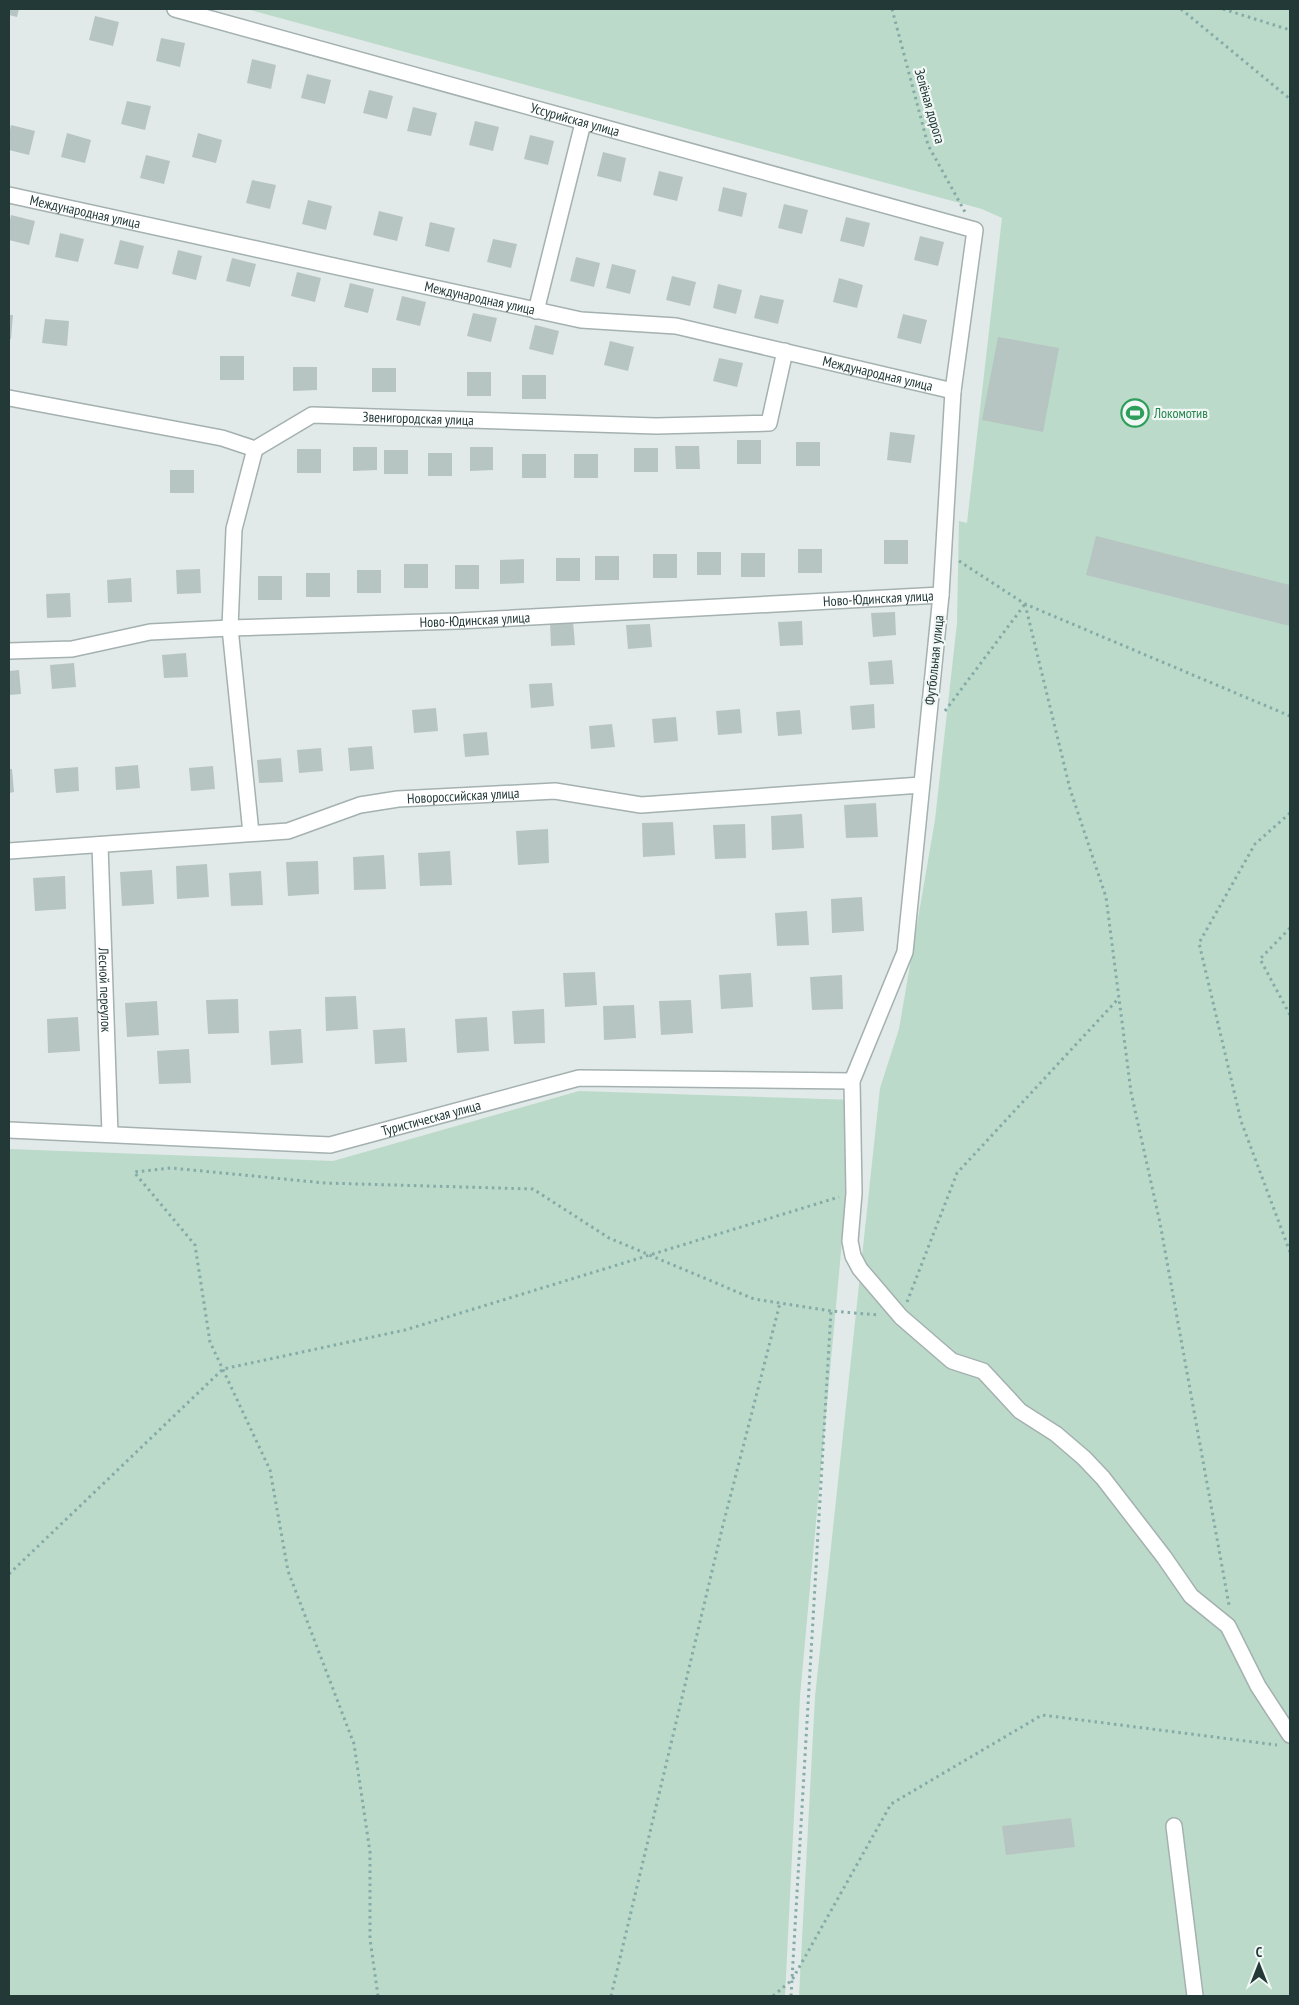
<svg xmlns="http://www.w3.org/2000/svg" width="1299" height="2005" font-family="'PT Sans Narrow',sans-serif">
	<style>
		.green { fill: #bbdaca }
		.building { fill: #b7c5c2 }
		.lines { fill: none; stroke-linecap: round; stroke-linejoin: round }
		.minor-casing { stroke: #a4b1b0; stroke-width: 18 }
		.path { stroke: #84aba7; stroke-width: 3; stroke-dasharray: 2.5 4; stroke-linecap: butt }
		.minor { stroke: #fff; stroke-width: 15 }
		.labels { text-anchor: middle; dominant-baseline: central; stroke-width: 4.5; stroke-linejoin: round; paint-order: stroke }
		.street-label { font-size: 14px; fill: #233938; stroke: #f1f7f5 }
		.leisure-label { font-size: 14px; fill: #27864d; stroke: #f1f7f5; text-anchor: start }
	</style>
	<rect width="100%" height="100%" fill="#e1eae8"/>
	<path class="green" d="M247,9H1290V1996H799L815,1697L880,1088L899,1029L935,820L957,623L959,521L967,523L1002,218L982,209Z
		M579,1091L855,1100L800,1696L785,1996H9V1149L333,1161Z"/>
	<path class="building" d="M9,9H19L17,17L9,15Z
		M95,16L119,22L113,46L89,40Z
		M161,38L185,43L180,67L156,61Z
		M252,59L276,65L271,89L247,83Z
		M307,74L331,80L325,104L301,98Z
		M369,90L393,96L387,119L363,113Z
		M127,101L151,106L145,130L121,124Z
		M413,107L437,113L431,136L407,131Z
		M475,121L499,127L493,151L469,145Z
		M11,125L35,131L29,155L9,150V135Z
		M67,133L91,140L85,163L61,157Z
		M198,133L222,140L216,163L192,157Z
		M530,135L554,141L548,165L524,159Z
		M603,152L626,158L621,182L597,176Z
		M146,155L170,161L164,184L140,178Z
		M659,171L683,177L677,201L653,195Z
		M252,180L276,185L270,209L246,203Z
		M723,187L747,193L742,217L718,211Z
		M308,200L332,206L326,230L302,224Z
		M784,204L808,210L802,234L778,228Z
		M379,211L403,217L397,241L373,235Z
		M11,215L35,221L29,245L9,240V225Z
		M846,217L870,223L864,247L840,241Z
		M430,222L455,228L449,252L425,246Z
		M60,233L84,239L78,262L55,257Z
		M920,236L944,242L938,266L914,260Z
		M493,239L517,244L511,268L487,262Z
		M120,240L144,246L138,269L114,264Z
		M178,250L202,256L196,280L172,274Z
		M576,257L600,263L594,287L570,281Z
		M232,258L256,264L250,287L226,281Z
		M612,264L636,270L630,294L606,288Z
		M297,272L321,278L315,302L291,296Z
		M672,276L696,282L690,306L666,300Z
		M839,278L863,285L857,308L833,302Z
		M350,283L374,289L368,313L344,307Z
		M718,284L742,290L736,314L713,308Z
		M760,295L784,300L778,324L754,318Z
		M402,296L426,302L420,326L396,320Z
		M473,313L497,318L491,342L467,336Z
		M903,314L927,320L921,344L897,338Z
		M9,315H13L11,339H9Z
		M45,319L69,321L67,346L42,343Z
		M535,325L559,331L553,355L529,349Z
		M998,337L1059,348L1043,432L982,420Z
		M610,341L634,347L628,371L604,365Z
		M220,356H244V380H220Z
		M719,358L743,363L737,387L713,381Z
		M293,367H317V390L293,391Z
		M372,368H396V392H372Z
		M467,372H491V396H467Z
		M522,375H546V399H522Z
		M890,432L915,435L911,463L887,460Z
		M737,440H761V464H737Z
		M796,442H820V466H796Z
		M675,446H699L700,469H676Z
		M353,447H377V470L353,471Z
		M470,447H493V470L470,471Z
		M634,448H658V472H634Z
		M297,449H321V473H297Z
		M384,450H408V474H384Z
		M428,453H452V476H428Z
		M522,454H546V478H522Z
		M574,454H598V478H574Z
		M170,470H194V493H170Z
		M1096,536L1290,585V626L1086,575Z
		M884,540H908V564H884Z
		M798,549H822V573H798Z
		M697,552H721V575H697Z
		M741,553H765V577H741Z
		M653,554H677V578H653Z
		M595,556H619V580H595Z
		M556,558H580V581H556Z
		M524,559V583L500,584V560Z
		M404,564H428V588H404Z
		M455,565H479V589H455Z
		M200,569L201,593L177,594L176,570Z
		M357,570H381V593H357Z
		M306,573H330V597H306Z
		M258,576H282V600H258Z
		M131,578L132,602L108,603L107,580Z
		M70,593L71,617L47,618L46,594Z
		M895,612L896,635L873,637L871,613Z
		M573,621L575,645L551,646L550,622Z
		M802,621L803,645L780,646L778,622Z
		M650,624L652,647L628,649L626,625Z
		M186,653L188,677L164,678L162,655Z
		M892,660L894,684L870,685L868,662Z
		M74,663L76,687L52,689L50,665Z
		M19,670L21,694L9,695V671Z
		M552,683L554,706L531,708L529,684Z
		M874,704L875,728L852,730L850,706Z
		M436,708L438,731L414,733L412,710Z
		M740,709L742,733L718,735L716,711Z
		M800,710L802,734L778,736L776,712Z
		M676,717L678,741L654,743L652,719Z
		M612,724L615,747L591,749L589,726Z
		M487,732L489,755L465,757L463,734Z
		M372,746L374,769L350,771L348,748Z
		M321,748L323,771L299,773L297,750Z
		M281,758L283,782L259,783L257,760Z
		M138,765L140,788L116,790L115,767Z
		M213,766L215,789L191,791L189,768Z
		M78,767L79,791L56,793L54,769Z
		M9,769H12L14,792L9,793Z
		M876,803L878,837L846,838L844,805Z
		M802,814L804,848L772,850L771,816Z
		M673,822L675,855L643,857L642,823Z
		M745,824L746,858L715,859L713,825Z
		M548,829L549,863L518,865L516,831Z
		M450,851L452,885L420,886L418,853Z
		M384,855L386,889L354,890L353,857Z
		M318,861L319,894L288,896L286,862Z
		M207,864L209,897L177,899L176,866Z
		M152,870L154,904L122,906L120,872Z
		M261,871L263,905L231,906L229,873Z
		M65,876L66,909L35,911L33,878Z
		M862,897L864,931L832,933L831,899Z
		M807,911L809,945L777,946L775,913Z
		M595,972L597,1005L565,1007L563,973Z
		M751,973L753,1007L721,1009L719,975Z
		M842,975L843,1009L812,1010L810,977Z
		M356,996L358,1029L326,1031L325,997Z
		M238,999L239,1033L208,1034L206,1000Z
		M691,1000L693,1033L661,1035L659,1001Z
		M157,1001L159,1035L127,1037L125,1003Z
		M634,1005L636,1038L604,1040L603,1006Z
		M544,1009L545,1043L514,1044L512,1011Z
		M78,1017L80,1051L48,1053L47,1019Z
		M487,1017L489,1051L457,1053L455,1019Z
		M405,1028L407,1062L375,1064L373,1030Z
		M301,1029L303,1063L271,1065L269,1031Z
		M189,1049L191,1083L159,1084L157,1051Z
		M1071,1818L1075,1847L1006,1855L1002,1826Z"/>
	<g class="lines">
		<g class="minor-casing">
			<g id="minor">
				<path id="s1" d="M175,9L975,230L953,391L941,595L905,952L852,1081L854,1193L850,1241L853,1256L860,1269L901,1317L952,1361L983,1371L1020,1411L1056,1434L1084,1458L1103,1478L1164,1557L1191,1596L1228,1626L1258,1686L1290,1735"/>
				<path id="s2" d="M9,195L581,320L676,326L953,391"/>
				<path d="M536,311L583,123"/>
				<path id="s3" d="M9,398L222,438L255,449L312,415L656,426L769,423L785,351"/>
				<path id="s4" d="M9,651L72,649L150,632L230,628L458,621L941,595"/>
				<path d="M251,833L230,628L234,529L255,449"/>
				<path id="s5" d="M100,845L110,1134"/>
				<path id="s6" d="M9,851L288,831L360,805L398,799L555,791L641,805L921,785"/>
				<path id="s7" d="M9,1130L330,1145L579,1078L852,1081"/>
				<path d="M1174,1826L1195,1996"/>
			</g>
		</g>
		<path class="path" d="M892,9L928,145L965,212
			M1181,9L1290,99
			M1223,9L1290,30
			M959,561L1025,604L1290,716
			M1025,604L1070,789L1106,897L1131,1092L1160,1223L1229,1605
			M945,711L1025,604
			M1290,813L1255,844L1199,943L1241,1121L1290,1252
			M1290,928L1260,959L1290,1015
			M907,1302L957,1173L1119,998
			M9,1574L223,1369L405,1330L839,1197
			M378,1996L370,1939V1852L354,1744L288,1571L270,1470L210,1342L195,1245L134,1172L171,1168L325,1183L533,1189L609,1238L754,1299L831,1311L879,1315
			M611,1996L723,1525L780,1303
			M773,1996L792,1980L891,1804L1042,1715L1277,1745
			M791,1996L831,1311"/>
		<use href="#minor" class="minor"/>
	</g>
	<defs>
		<g id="stadium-ring" transform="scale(1.4375)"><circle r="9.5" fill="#f1f7f5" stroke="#2e9e5b" stroke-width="1.5"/><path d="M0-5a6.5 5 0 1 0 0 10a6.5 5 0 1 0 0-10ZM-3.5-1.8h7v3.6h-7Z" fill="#2e9e5b"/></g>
	</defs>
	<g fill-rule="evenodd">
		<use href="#stadium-ring" x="1135" y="413"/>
	</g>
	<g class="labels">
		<g class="street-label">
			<text transform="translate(930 106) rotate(74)">Зелёная дорога</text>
			<text stroke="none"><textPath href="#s1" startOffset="415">Уссурийская улица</textPath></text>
			<text stroke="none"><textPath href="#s2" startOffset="78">Международная улица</textPath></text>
			<text stroke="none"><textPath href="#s2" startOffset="482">Международная улица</textPath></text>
			<text stroke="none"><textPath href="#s2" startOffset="888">Международная улица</textPath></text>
			<text stroke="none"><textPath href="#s3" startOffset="424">Звенигородская улица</textPath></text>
			<text stroke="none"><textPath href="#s4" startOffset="872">Ново-Юдинская улица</textPath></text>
			<text stroke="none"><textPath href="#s4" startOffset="468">Ново-Юдинская улица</textPath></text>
			<text transform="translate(934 660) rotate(-84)">Футбольная улица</text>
			<text stroke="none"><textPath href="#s6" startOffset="460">Новороссийская улица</textPath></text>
			<text stroke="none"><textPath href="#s5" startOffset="145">Лесной переулок</textPath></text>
			<text stroke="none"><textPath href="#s7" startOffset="426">Туристическая улица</textPath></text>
		</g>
		<g class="leisure-label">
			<text x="1154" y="413">Локомотив</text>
		</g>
	</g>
	<rect width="1299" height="2005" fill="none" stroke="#233938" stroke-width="20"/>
	<g transform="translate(1259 1965)" stroke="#f1f7f5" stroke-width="4" paint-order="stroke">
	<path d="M0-4L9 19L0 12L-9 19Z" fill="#233938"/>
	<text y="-8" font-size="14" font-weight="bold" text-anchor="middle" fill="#233938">С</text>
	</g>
</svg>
